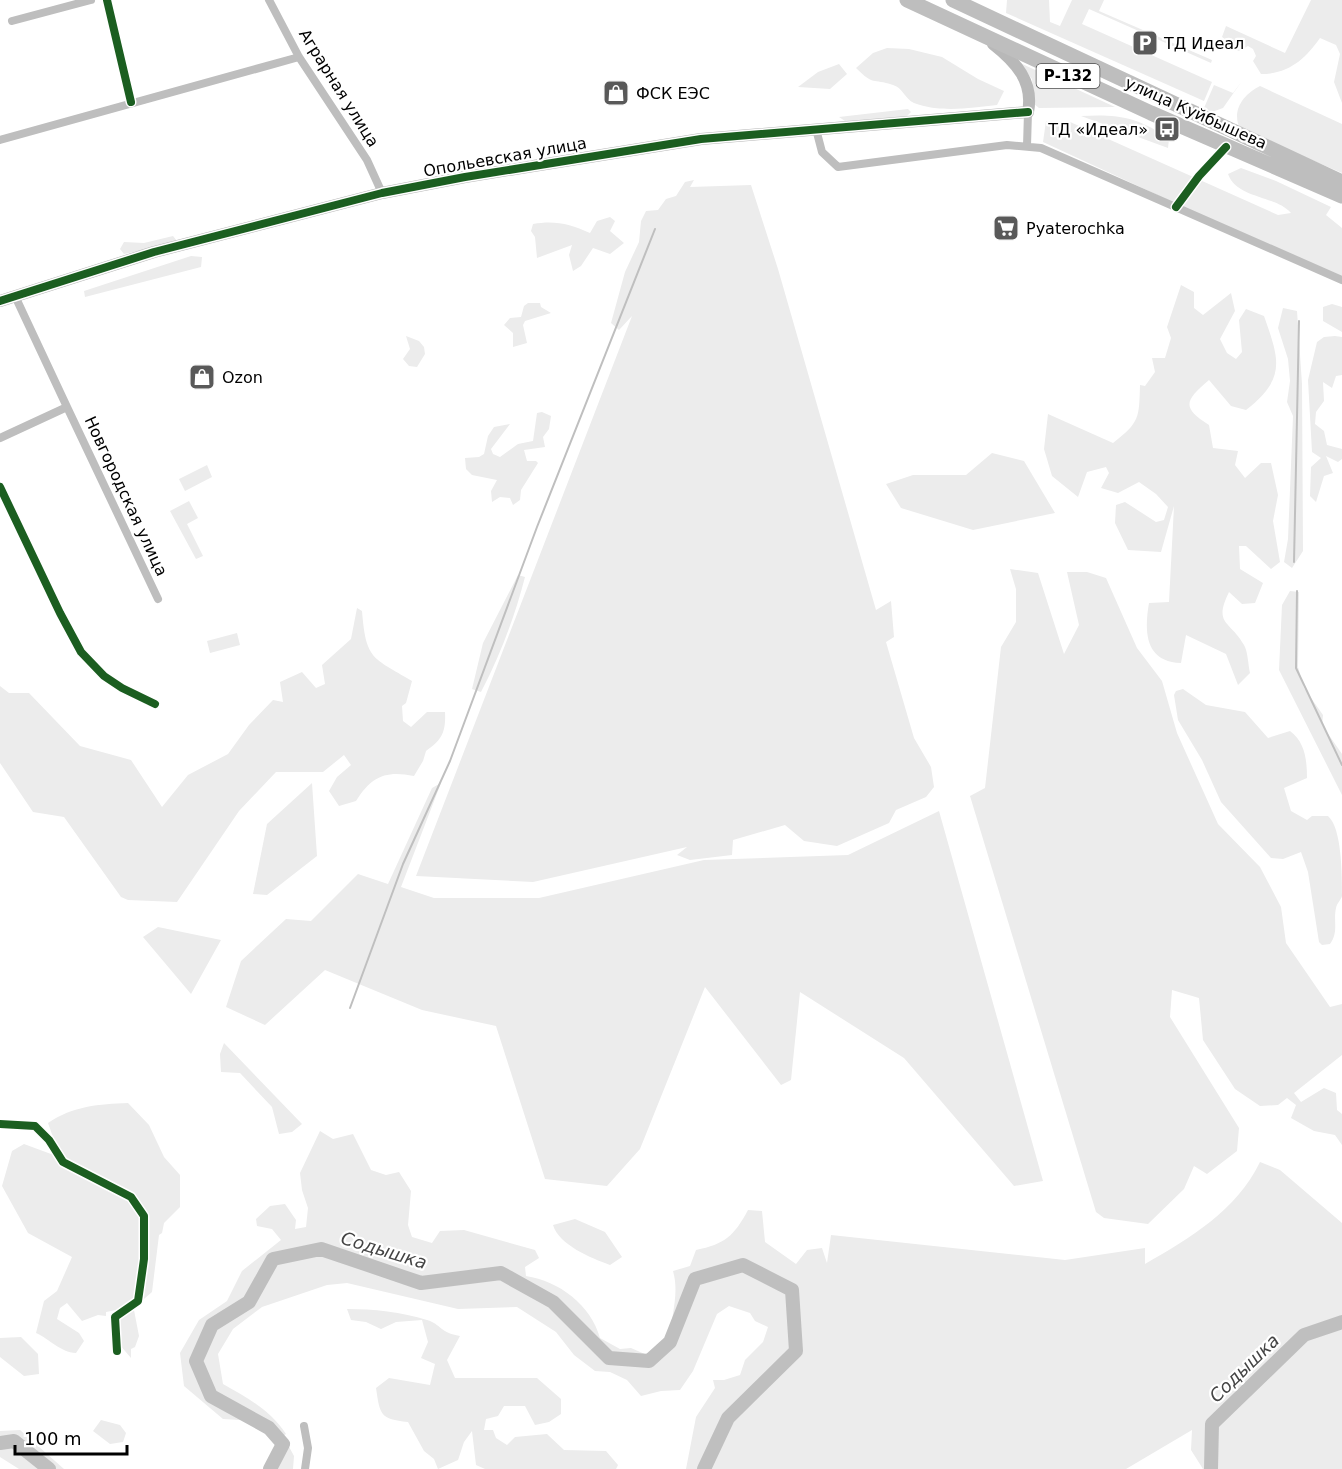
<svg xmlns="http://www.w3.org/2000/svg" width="1342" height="1469" font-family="'DejaVu Sans',sans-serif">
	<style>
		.green { fill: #ececec }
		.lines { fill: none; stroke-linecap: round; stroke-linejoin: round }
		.stream { stroke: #bfbfbf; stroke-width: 2 }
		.river { stroke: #bfbfbf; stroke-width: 14 }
		.street { stroke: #bebebe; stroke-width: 8 }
		.secondary { stroke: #b8b8b8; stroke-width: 12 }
		.highway { stroke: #bebebe; stroke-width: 15 }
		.cycleway-casing { stroke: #fff; stroke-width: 11 }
		.cycleway { stroke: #1b5e20; stroke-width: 8 }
		.labels { text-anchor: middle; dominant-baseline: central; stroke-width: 4.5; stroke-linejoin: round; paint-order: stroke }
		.shield { fill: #fff; stroke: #4c4c4c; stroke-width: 1.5 }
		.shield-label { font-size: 15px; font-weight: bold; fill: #000 }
		.poi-label { font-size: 16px; fill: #000; stroke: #fff; text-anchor: start }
		.street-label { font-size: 16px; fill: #000; stroke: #fff }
		.water-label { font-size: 18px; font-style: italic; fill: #444; stroke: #fff }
	</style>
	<rect width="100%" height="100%" fill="#fff"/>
	<path class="green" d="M1007,0H1049L1050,22L1060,26L1072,0H1104L1099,11L1212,60L1211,63L1089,9L1082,24L1212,82L1204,101L1006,13Z
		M1311,0H1342V103L1334,82L1340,54L1336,45L1320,38C1305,59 1289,74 1261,74L1253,61L1256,56L1253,49L1248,46L1239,51L1231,48L1229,42L1222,37L1226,26L1285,53Z
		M887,48L909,49L942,57L978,79L1004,91L997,105C971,108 940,113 914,103C905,99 902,87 893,85C872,78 874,86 856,68L873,53Z
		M1018,62L1115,107L1039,108L1034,104L1032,79Z
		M839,64L847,74L830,89L798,87L818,72Z
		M1242,81L1223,108L1212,112L1204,108L1214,85L1233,93Z
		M1260,86L1342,124V173L1240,129C1231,110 1244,94 1260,86Z
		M908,109L911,112L907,116L845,121L839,117Z
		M1081,116C1117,114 1139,117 1169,139L1168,148Z
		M1046,121H1068L1278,215L1291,213C1275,195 1237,199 1228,174L1241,168L1276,181L1331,207L1326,215L1342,228V277L1272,248L1043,142Z
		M694,180L690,187L751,185L778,269L876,610L891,601L894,637L886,642L914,738L931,767L934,787L926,797L896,810L889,823L837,846L804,841L785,825L733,840L732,855L690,860L677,855L687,847L533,882L416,876L632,316L619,330L611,323L625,272L639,242L641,221L646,211L658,210L666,199L676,196L685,182Z
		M610,217L615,221L610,231L624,243L610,254L593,248L581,266L573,271L569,255L572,245L537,258L535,237L531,231L533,224C555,220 570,224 590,233L597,221Z
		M173,236L177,241L171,244L124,254L120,249L124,242L144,243Z
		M191,256L202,257L201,267L85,297L84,291Z
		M1181,285L1194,292V308L1203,315L1231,293L1235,311L1220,339L1227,353L1236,359L1242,352L1239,320L1246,309L1264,316C1279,359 1287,378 1246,410L1231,406L1209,380C1186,400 1180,407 1209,425L1213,448L1238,451L1235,465L1245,478L1261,463H1271L1278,495L1273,521L1280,562L1271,569L1246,546H1239L1240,569L1263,583L1255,603L1242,604L1229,592C1213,625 1230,620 1244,645C1248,652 1248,664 1250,673L1238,685L1226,654L1186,635L1181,663C1145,662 1144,632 1149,603L1169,602L1174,506L1161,552L1128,550L1115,523L1116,505L1125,502L1156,522L1164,520L1168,507L1156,494L1139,482L1118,493L1101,488L1109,473L1106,467L1087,472L1078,497L1052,476L1044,449L1048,414L1113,443C1140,422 1139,418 1140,385L1145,386L1155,372L1152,358H1165L1171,338L1167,327Z
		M528,303H540L541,307L551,313L525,321L523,325L527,343L513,347V333L504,325L510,318L521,317L524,306Z
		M1332,304L1342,307V332L1323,321V307Z
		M1283,308L1297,311L1302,384L1303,551L1292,568L1284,562L1288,539L1293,416L1287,402L1290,381L1288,359L1278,328Z
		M406,336L419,341L424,347L425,354L417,367L409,366L403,359L410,349Z
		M1335,336L1342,337V375L1336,376L1332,388L1323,382L1324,401L1316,412L1315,424L1324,431L1327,445L1342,449V459L1338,462L1326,456L1333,473L1324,476L1316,502L1310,496L1311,467L1321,458L1312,452L1308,380L1317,342L1324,337Z
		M542,412L551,416L549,429L543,437L545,447L524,450L527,461H536L538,463L521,490L520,500L513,505L510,498L500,497L492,502L491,491L497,480L472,475L466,469L465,458L479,457L484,454L488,436L494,427L510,424L491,449L493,454L500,457L518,444L533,441L537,413Z
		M992,453L1024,461L1055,513L973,530L901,508L886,484L913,475H966Z
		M207,465L212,477L185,491L179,479Z
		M189,501L198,518L187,524L203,556L196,559L170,511Z
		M1010,569L1038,573L1064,654L1079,625L1067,572H1087L1106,578L1137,648L1162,681L1177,733L1218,824L1260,867L1281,907L1286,943L1330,1007L1342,1004V1055L1294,1093L1301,1102L1324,1088L1336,1093L1337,1110L1342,1114V1145L1335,1135L1314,1131L1291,1118L1296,1105L1287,1098L1278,1105L1260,1106L1235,1089L1203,1040L1199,998L1172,990L1170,1017L1239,1128L1237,1151L1207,1174L1194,1166L1184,1189L1148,1224L1104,1218L1096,1212L970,796L985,788L1001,647L1016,622V589Z
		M518,575L525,577C515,616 500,656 481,692L472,689L483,643Z
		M1290,591L1299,592L1298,667L1304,688L1323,715L1322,725L1342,754V795L1279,670L1282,605Z
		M357,608L362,611C366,660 372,657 412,681L406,703L402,706L403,721L411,727L427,712H445C446,732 442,740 426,751L423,761L414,776C385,770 371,777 356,801L339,806L329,791L337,777L351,765L344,755L323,772H276L239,811L177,902L128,900L121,897L64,817L33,812L0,763V686L9,693H29L80,746L131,760L162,807L188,775L228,754L249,725L273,700L283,702L280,682L302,672L316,688L325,684L322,665L351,639Z
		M237,633L240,645L210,653L207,641Z
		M1183,689L1206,705L1245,712L1268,738L1290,731C1305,742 1307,760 1307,778L1284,788L1291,811L1307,820L1312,816H1328C1342,828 1342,875 1342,896C1341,900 1337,903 1336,908C1333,922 1339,931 1330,944L1322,945L1319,942L1308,872L1301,852L1283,859L1271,858L1221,802L1202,760L1178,720L1174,695L1176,691Z
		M312,783L317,856L267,895L253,894L267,824Z
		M441,783L401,887L434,898H539L704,860L848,855L939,811L1043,1181L1014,1186L904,1058L800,992L791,1080L781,1085L705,987L640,1149L607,1186L545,1179L496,1026L422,1010L325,970L265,1025L226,1007L241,961L286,919L311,921L358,874L388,884L432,788Z
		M158,927L221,940L191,994L143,937Z
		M224,1043L302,1124L292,1132L279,1134L272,1107L240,1073L221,1072L220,1054Z
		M128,1103L149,1125L164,1157L180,1175V1207L164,1223L162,1233L159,1235L152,1292L136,1306L106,1312V1316L98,1315L82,1321L67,1303L60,1308L57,1319L79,1333L84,1341L76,1353C60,1352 51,1340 36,1333L44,1301L57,1291L72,1257L28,1233L2,1186L12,1151L24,1144L51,1154L58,1151L48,1123C73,1106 99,1104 128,1103Z
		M320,1131L333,1139L353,1134L371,1170L386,1175L399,1172L411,1191L408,1225L412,1237L432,1243L440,1231L464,1230L535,1250L539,1258L525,1267L526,1276C559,1281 591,1305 600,1338L620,1349L631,1348L647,1355L649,1360L670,1342C670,1318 680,1295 673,1271L690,1266L696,1250C725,1244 734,1236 748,1210L762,1211L765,1242L796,1264L807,1250L822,1248L827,1263L831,1235L1065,1260L1145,1248V1264C1190,1238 1236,1211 1260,1162L1280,1170L1342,1223V1469H1203L1191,1450L1192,1430L1126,1469H686L696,1417L715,1388L713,1380H724L740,1375L745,1360L763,1342L768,1327L755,1321L750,1313L729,1306L717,1314L693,1371L680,1390L661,1391L641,1396L627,1380L610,1372L595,1371L574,1355L556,1332L517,1307L458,1309L347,1283L327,1285L262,1307L233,1329L218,1354L223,1384C248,1398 270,1410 286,1434L281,1437L270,1422L223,1419L184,1386L180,1353L199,1320L227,1301L242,1271L281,1240L272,1229L257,1226L256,1219L270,1206L285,1204L296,1220L295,1229L306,1227L308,1208L302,1190L300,1173Z
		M575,1219L605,1232L622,1257L610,1265C591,1258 559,1245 553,1225Z
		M347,1309C373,1309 402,1312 427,1320C441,1324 440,1333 460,1336L447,1360L455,1378H537L561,1399V1414L549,1422L535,1425L525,1406H504L498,1416L486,1419L484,1430H493L496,1438L507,1445L515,1437L547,1434L564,1450L606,1451L618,1465L616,1469H485L476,1465L472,1431L464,1442L458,1460L438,1469L434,1459L424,1451L408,1422C380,1419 380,1415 376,1388L389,1378L430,1385L435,1364L421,1358L428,1342L422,1320L396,1322L381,1329L366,1322L351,1320Z
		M134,1310L139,1336L135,1347L131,1349V1358L119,1344L115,1319L123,1312Z
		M21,1337L38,1354L39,1374L24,1376L0,1357V1338Z
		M101,1420L120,1425L126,1433L123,1442L110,1444L93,1431Z
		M20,1430L64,1469H19L0,1457V1431Z
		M287,1443L294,1456L293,1469H264Z"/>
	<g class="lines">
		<path class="stream" d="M1294,562L1299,321
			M1297,591L1296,668L1342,765
			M350,1008L403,864L450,761L537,527L655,229"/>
		<path class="river" d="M0,1443L14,1441L49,1469
			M270,1469L283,1444L269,1428L211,1396L196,1361L212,1325L249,1302L273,1259L321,1249L421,1283L501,1273L553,1302L609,1358L649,1361L670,1342L695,1279L743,1265L792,1290L796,1351L728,1418L704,1469
			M1211,1469L1212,1424L1304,1335L1342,1322"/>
		<path class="street" d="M107,0L131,102
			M269,0L299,57L367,160L382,193
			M12,21L91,0
			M816,129L822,152L838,167L1007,145L1041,148L1342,280
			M0,140L299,57
			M1027,146L1028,112
			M1176,207L1199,176L1226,147
			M67,407L158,599
			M0,438L67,407L15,296
			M0,487L60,613L81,652L104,676L122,688L155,704
			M0,1124L35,1126L49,1140L63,1162L131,1197L144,1216V1259L138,1301L115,1317L117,1351
			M304,1426L308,1448L305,1469"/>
		<path class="secondary" d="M0,301L154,252L382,193L465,177L701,139L1028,112C1034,82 1016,62 993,44"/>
		<path class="highway" d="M907,0L1151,113L1342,196
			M953,0L1342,182"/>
		<g class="cycleway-casing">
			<path id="cycleway" d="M107,0L131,102
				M1176,207L1199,176L1226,147
				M0,301L154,252L382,193L465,177L701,139L1028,112
				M0,487L60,613L81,652L104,676L122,688L155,704
				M0,1124L35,1126L49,1140L63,1162L131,1197L144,1216V1259L138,1301L115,1317L117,1351"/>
		</g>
		<use href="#cycleway" class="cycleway"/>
	</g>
	<defs>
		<g id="parking-square" transform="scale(1.35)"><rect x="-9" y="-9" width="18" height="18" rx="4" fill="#595959" stroke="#fff"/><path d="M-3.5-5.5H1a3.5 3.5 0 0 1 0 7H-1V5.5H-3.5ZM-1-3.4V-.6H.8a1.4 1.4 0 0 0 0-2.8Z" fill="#fff"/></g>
		<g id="shop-square" transform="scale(1.35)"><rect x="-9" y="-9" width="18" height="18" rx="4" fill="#595959" stroke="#fff"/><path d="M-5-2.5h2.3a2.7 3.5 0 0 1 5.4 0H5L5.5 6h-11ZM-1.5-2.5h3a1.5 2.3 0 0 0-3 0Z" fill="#fff"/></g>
		<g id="bus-square" transform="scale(1.35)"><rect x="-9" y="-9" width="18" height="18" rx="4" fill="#595959" stroke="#fff"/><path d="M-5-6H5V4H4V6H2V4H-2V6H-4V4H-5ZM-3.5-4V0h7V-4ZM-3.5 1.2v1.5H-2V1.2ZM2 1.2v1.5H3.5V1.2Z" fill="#fff"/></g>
		<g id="supermarket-square" transform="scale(1.35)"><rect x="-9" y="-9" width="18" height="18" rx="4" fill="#595959" stroke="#fff"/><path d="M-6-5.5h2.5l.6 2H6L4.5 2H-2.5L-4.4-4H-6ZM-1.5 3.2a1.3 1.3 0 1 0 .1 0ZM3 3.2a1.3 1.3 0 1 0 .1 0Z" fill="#fff"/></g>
	</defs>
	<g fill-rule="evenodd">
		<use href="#parking-square" x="1145" y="43"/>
		<use href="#shop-square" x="616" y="93"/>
		<use href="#bus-square" x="1167" y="129"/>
		<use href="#supermarket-square" x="1006" y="228"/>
		<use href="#shop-square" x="202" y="377"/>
	</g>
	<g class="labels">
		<rect class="shield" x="1036.5" y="64" width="63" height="24" rx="4.5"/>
		<g class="shield-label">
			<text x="1068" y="76">Р-132</text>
		</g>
		<g class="poi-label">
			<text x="1164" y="43">ТД Идеал</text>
			<text x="636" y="93">ФСК ЕЭС</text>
			<text x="1148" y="129" text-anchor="end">ТД «Идеал»</text>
			<text x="1026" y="228">Pyaterochka</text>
			<text x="222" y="377">Ozon</text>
		</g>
		<g class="street-label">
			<text transform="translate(339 88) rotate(58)">Аграрная улица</text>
			<text transform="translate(1196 113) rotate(24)">улица Куйбышева</text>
			<text transform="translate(505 157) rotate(-10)">Опольевская улица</text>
			<text transform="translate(126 496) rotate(65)">Новгородская улица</text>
		</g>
		<g class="water-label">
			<text transform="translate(384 1250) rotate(17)">Содышка</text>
			<text transform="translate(1244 1368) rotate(-44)">Содышка</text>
		</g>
	</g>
	<path d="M15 1445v9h112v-9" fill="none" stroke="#000000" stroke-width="3"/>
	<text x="24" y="1445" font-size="18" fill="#000000" stroke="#ffffff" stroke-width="4.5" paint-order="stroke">100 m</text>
</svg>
